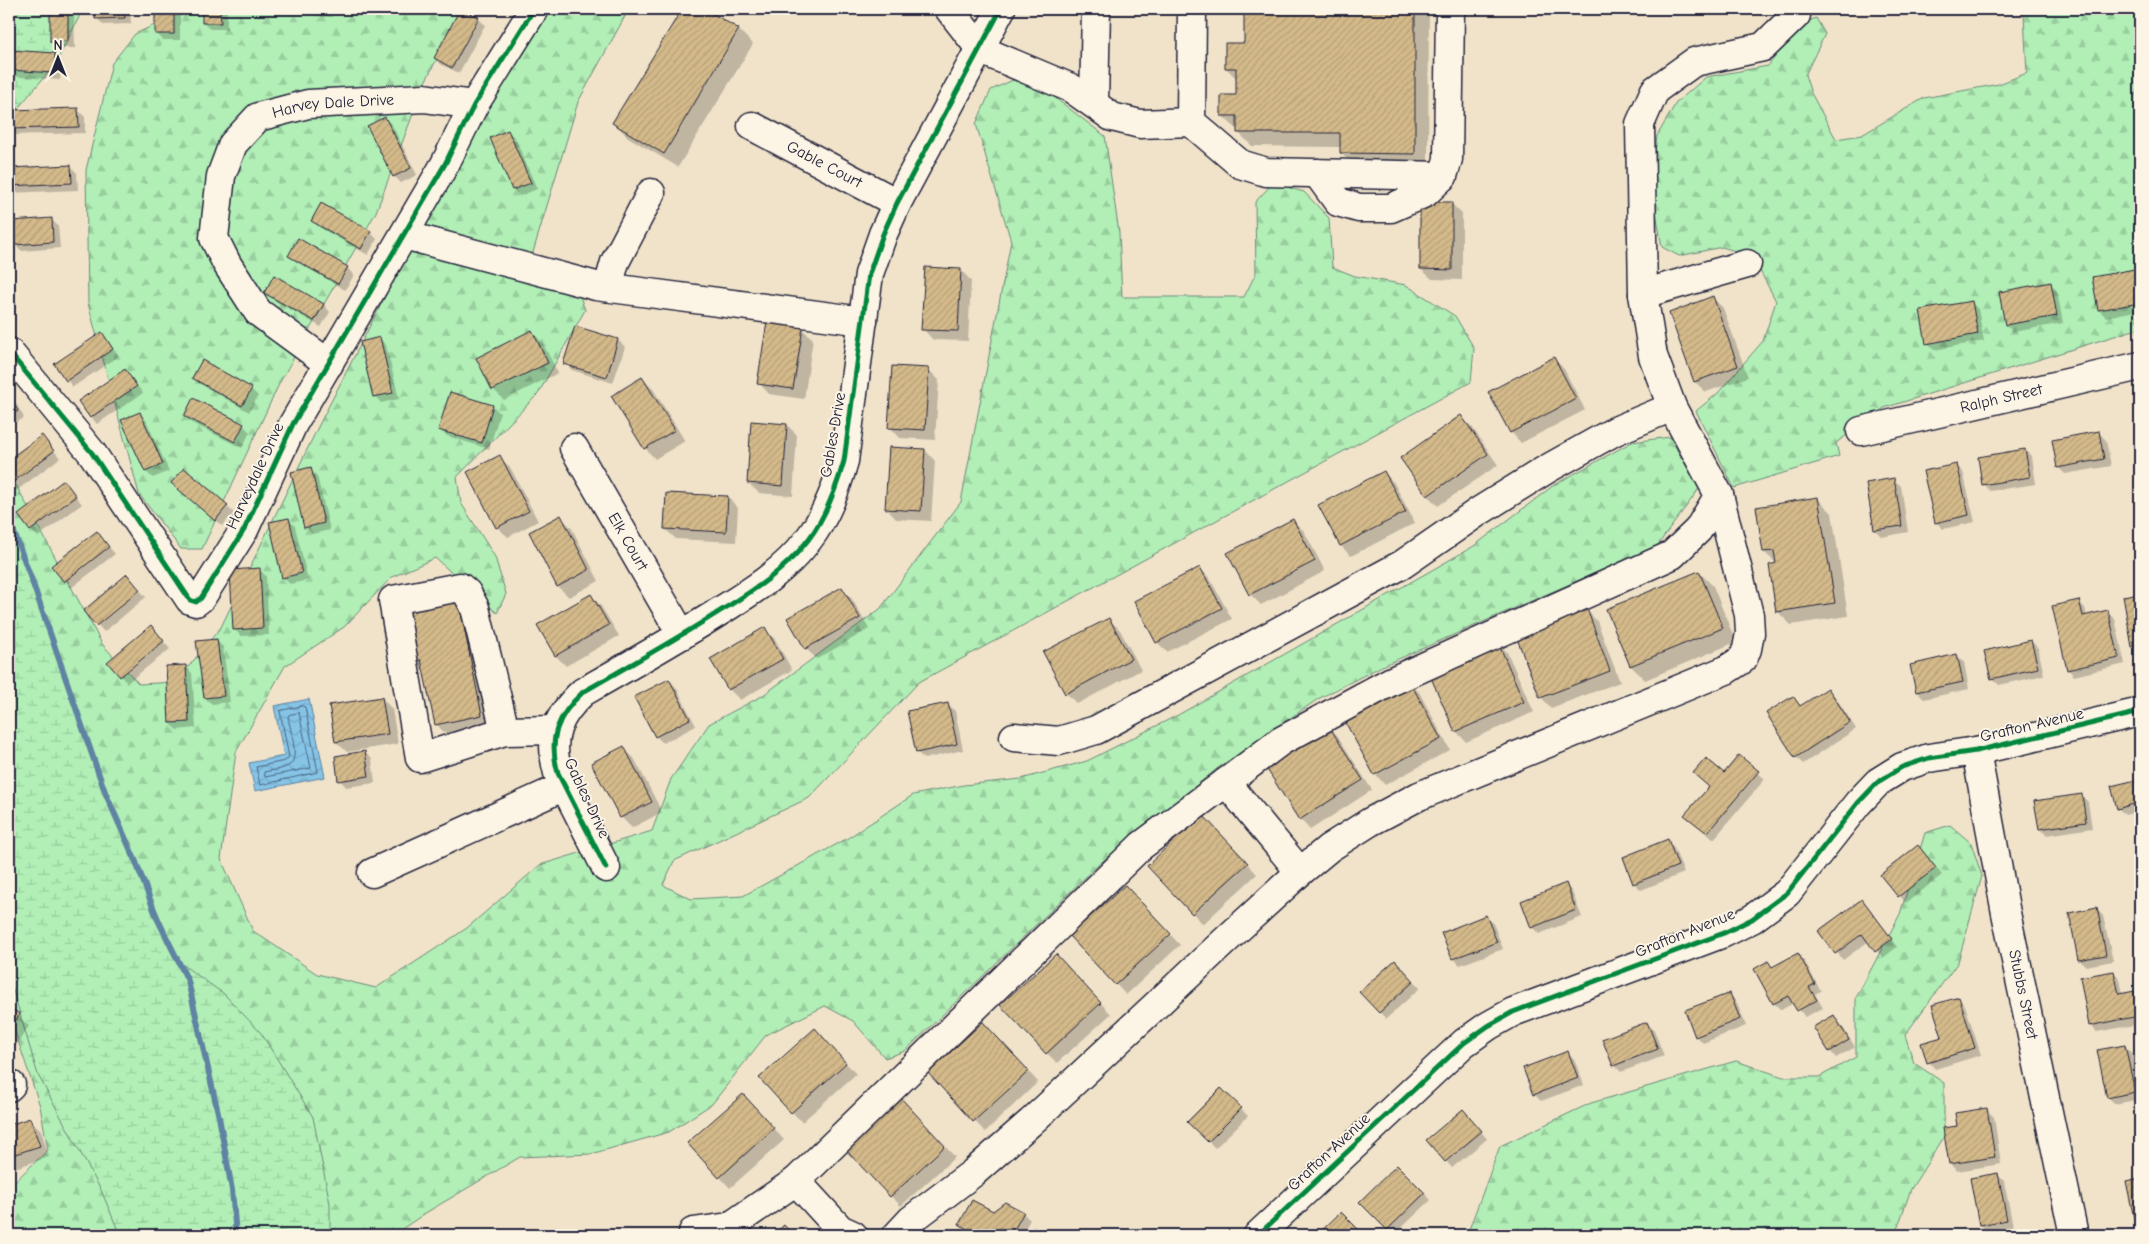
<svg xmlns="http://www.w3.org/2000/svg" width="2149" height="1244" font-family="'Comic Neue',sans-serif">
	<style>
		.forest { fill: url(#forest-firs); stroke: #6a8878 }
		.wetland { fill: url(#wetland-marsh); stroke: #6a8878 }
		.water { fill: url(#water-waves); stroke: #5e83a2 }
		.shadow { fill: #0003 }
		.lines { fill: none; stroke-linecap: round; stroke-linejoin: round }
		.shore { stroke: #4a637f; stroke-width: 1 }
		.stream { stroke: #5e83a2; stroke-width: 6 }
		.building { fill: url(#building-hatch); stroke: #22223b }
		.minor-casing { stroke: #22223b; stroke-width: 31 }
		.minor { stroke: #fcf5e5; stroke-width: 28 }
		.cycleway-casing { stroke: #fcf5e5; stroke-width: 8 }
		.cycleway { stroke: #00873e; stroke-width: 5 }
		.labels { text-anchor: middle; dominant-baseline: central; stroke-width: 4; stroke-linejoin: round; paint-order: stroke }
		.street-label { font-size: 16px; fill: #22223b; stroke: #fcf5e5 }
	</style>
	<defs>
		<pattern id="forest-firs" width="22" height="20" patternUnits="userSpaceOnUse" patternTransform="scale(1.25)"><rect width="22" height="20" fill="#b1efb6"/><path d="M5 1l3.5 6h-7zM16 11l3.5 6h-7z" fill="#98cd9d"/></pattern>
		<pattern id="wetland-marsh" width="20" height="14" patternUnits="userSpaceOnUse" patternTransform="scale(1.25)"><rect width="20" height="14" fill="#b1efb6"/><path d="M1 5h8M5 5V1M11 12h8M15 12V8" fill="none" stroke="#98cd9d"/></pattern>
		<pattern id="water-waves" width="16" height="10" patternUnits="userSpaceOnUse" patternTransform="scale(1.25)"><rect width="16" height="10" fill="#86c4e6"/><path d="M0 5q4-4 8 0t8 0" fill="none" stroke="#73a8c6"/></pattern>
		<pattern id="building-hatch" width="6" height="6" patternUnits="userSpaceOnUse" patternTransform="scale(1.25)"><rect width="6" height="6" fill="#d4ba8a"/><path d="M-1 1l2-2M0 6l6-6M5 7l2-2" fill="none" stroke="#b6a078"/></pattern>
	</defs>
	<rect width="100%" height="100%" fill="#f0e3ca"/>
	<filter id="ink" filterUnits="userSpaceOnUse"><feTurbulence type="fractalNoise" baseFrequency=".02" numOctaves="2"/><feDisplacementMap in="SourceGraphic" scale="10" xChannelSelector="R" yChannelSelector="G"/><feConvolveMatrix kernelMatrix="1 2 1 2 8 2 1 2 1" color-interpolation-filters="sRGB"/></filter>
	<g filter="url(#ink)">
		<path class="forest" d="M189,9H463L425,82L376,212L280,382L202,549H181L139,494L88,303L86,170L112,63L135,34Z
			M545,9H629L578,102L531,259L418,227L483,104Z
			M2020,9H2140V328L1884,408L1836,443L1839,456L1734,488L1696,411L1717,394L1763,341L1776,301L1752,256L1722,247L1679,256L1662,247L1651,183L1657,136L1676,103L1706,77L1768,66L1799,25L1816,18L1825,34L1805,75L1811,93L1836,139L1862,135L1924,98L1999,84L2027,73L2024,15Z
			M1013,80L1045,90L1105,136L1119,233L1122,297H1244L1256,273L1255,202L1273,183L1304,192L1329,218L1332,267L1355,276L1406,285L1455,316L1474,348L1471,382L919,682L809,798L674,861L663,885L691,899L743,896L848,838L913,795L964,785L1021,779L1087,761L1178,715L1474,546L1554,485L1632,442L1670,437L1699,489L1657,546L1380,667L1318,699L1218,768L1098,865L905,1051L885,1058L853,1021L825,1006L766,1035L712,1104L669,1132L591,1154L520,1157L427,1212L393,1235H9V1185L14,1182L48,1150L40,1106L9,1014V472L102,644L139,684L176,682L221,627L319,425L410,248L579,294L585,310L538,394L457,477L461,503L495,557L506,594L497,613L435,558L392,577L344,627L285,666L236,752L221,859L253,931L317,974L376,988L467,928L540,865L652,831L671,779L709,724L762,696L880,609L961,502L1011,241L976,124L991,90Z
			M1950,825L1971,843L1982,876L1958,962L1905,1035L1914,1063L1944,1083V1137L1911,1189L1895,1235H1467L1500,1146L1591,1103L1736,1061L1783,1077H1819L1856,1057V998L1900,914L1925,833Z"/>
		<path class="wetland" d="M9,9H83L56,63L9,119Z
			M9,514L105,792L180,963L224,994L261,1033L313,1117L330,1204V1235H120L101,1190L38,1075L9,977Z"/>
		<path class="water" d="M309,699L325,777L255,791L249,763L284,756L274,706Z"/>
		<path class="shadow" d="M51,9H74L75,48H58L51,41Z
			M96,9H130L131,24L103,25L97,18Z
			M156,9H180V40H163L156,33Z
			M203,9H227V29H210L203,23Z
			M309,9H334L332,17L316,16Z
			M462,9L478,18L485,25L459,73L442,65L435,58Z
			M683,9H702L739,30L753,44L678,167L628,137L614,123Z
			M866,9H947L868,10Z
			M1245,9H1429L1428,167H1355L1341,153V147L1252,146L1238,132V130L1222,116L1237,97V79L1226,68L1245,45Z
			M9,51L55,54L62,61L60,80L9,76Z
			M78,110L85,117V133L9,135V111Z
			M385,118L392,125L417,175L401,183L394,176Z
			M508,131L515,138L537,189L520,196L513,189L491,138Z
			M70,166L77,173L78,190L9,193V169Z
			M1452,204L1462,214V280L1432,279L1421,269Z
			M322,205L370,232L377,239L368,255L320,228L313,221Z
			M51,219L58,226L60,248L22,251L15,245Z
			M290,256L347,268L354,275L345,290L297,262Z
			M2140,269V310L2106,317L2099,310L2093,278Z
			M961,270L971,281L968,341L933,340L923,329Z
			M2051,284L2057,291L2063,323L2013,332L2006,325L2001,293Z
			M266,293L324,305L330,312L321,327L273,300Z
			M1713,298L1723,308L1748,377L1706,392L1695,382L1670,313Z
			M1971,302L1978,309L1984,341L1934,350L1927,343Z
			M576,327L618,340L625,347L613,383L572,370L565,363Z
			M802,329L813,339L804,399L769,394L759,383Z
			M532,332L542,342L558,373L504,400L493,389Z
			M101,334L119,356L73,387L67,380Z
			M379,338L386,345L399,399L381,403L375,396Z
			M1554,359L1564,369L1585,410L1521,443L1511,432Z
			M928,369L939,380L935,440L900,438L890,427Z
			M125,371L143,393L97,424L91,417Z
			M193,377L251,389L258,396L249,412L200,384Z
			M642,378L653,389L685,441L655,459L645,448Z
			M451,393L493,406L500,413L489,449L447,436L440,429Z
			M9,396L16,403L24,418L9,426Z
			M139,413L146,420L169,471L153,478L146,472Z
			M185,416L243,425L250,432L242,448L192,423Z
			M1461,417L1472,427L1498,465L1438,506L1428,496L1402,458Z
			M2140,424V436L2136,425Z
			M787,425L797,435L793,496L759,493L748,483Z
			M2099,433L2106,440L2111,466L2065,474L2058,467Z
			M42,436L60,458L16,491L9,483V461Z
			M925,450L935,461L931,521L896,519L886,508Z
			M2025,450L2032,457L2036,484L1990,491L1984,484Z
			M499,457L510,467L538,521L508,537L497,527Z
			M1956,465L1963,472L1975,522L1943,529L1936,522Z
			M185,469L234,513L222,526L180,490Z
			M310,469L317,476L330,530L312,534L306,527Z
			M1384,472L1394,483L1415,523L1351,556L1341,546L1320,505Z
			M1894,480L1901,486L1908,532L1882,537L1875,530Z
			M64,482L82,504L38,537L31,530Z
			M728,497L738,508L736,542L676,539L665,529Z
			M1818,499L1832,513L1848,616L1791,625L1777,611V564L1764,552Z
			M560,517L571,527L599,581L569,597L558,587L530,533Z
			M288,519L295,526L308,580L290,584L283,577Z
			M1293,521L1304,531L1325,571L1261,605L1250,594Z
			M97,533L115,554L71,588L65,581Z
			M1200,568L1210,579L1232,619L1167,652L1157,642Z
			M259,569L266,576L269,635L241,636L234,629Z
			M1699,572L1713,586L1736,642L1645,680L1631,666Z
			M131,581L146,597L104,632L85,611Z
			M841,588L852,599L869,629L817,659L806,649L789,618Z
			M2140,594V653L2133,646L2124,597Z
			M591,595L601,606L619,636L566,666L556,656L539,625Z
			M457,599L471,613L496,729L450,738L436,724L426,674L412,661Z
			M2078,601L2085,608L2087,617L2108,612L2115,619L2125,664L2074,676L2068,669Z
			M1586,610L1597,621L1620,682L1551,708L1541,697Z
			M1109,619L1120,630L1141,670L1077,704L1066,693Z
			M764,629L775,639L792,670L740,700L729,689L712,659Z
			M157,634L170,649L127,683L109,662Z
			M216,640L223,647L230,702L212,704L205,698Z
			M2031,641L2038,648L2044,675L1999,685L1992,678Z
			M1497,642L1507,652L1534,712L1466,742L1456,731Z
			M1957,655L1964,662L1969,689L1924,699L1917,692L1911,665Z
			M185,666L192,673L196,728L177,730L170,723Z
			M669,680L676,687L696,726L663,743L656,736Z
			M1408,682L1419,692L1450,750L1385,785L1375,774Z
			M1828,690L1835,696L1856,729L1803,764L1796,757L1793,697L1802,707Z
			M382,698L392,709L398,744L347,752L336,742L330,706Z
			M948,704L955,711L963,750L924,759L917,752Z
			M1326,724L1337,735L1372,790L1310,830L1300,819Z
			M623,748L634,758L662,812L632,828L621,817Z
			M365,753L372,759L375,783L346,787L340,780Z
			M1739,756L1765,779L1714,839L1693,821L1724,774Z
			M2140,780V811L2125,815L2118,808L2113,787Z
			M2081,795L2088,802L2092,828L2047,835L2040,829Z
			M1212,826L1257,874L1203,924L1148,866Z
			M1667,841L1674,848L1684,873L1641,890L1634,883Z
			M1925,854L1942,875L1906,903L1882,875Z
			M1566,885L1572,892L1582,917L1539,934L1532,927Z
			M1136,897L1180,945L1126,995L1071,936Z
			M1862,901L1897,947L1883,958L1869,941L1843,960L1820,932Z
			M2097,909L2103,916L2113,961L2086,966L2079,960Z
			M1486,917L1493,923L1503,949L1460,965L1453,958Z
			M1797,954L1804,961L1821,991L1815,994L1823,1008L1805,1017L1794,1003L1781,1010L1774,1003L1768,963L1773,968Z
			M1066,966L1111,1014L1057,1063L1047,1053Z
			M1401,968L1420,988L1386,1019L1361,992Z
			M2114,972L2120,979L2123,995L2134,993L2140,999V1024L2097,1032L2090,1025Z
			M1729,994L1736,1001L1746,1026L1703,1043L1696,1036Z
			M1958,998L1965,1005L1981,1055L1935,1069L1929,1062L1943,1038Z
			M9,1008L29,1026L9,1056Z
			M1833,1017L1840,1023L1855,1047L1836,1058L1830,1051Z
			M1647,1023L1654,1030L1664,1056L1621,1072L1614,1065Z
			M994,1034L1038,1082L985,1132L930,1073Z
			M825,1040L856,1074L802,1122L792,1112Z
			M2125,1046L2132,1053L2140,1099L2115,1104L2108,1097Z
			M1567,1052L1574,1059L1584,1085L1541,1101L1534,1094L1524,1069Z
			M1221,1090L1248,1116L1215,1148L1189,1122Z
			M753,1106L784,1140L730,1188L689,1143Z
			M910,1109L955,1157L901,1206L891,1196Z
			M1987,1110L1994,1117L2001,1164L1957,1171L1950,1164L1959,1127Z
			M1470,1118L1487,1139L1452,1168L1446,1161Z
			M30,1120L41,1130L49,1157L9,1170V1127Z
			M1397,1166L1431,1200L1394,1235L1361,1202Z
			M1997,1174L2004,1181L2013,1226L1987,1231L1980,1225Z
			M2140,1179V1231L2137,1227L2128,1182Z
			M993,1213H1023L1030,1220L1021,1235H975L960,1224Z"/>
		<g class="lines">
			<path class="shore" d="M302,706L305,707L318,772L260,785L256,767L285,761L289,757L280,711Z
				M299,713L311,768L265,777L264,772C272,770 281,770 288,766C301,760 290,729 288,717L289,715Z"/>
			<path class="stream" d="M9,519L32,581L105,792L136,862L157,918L188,981L219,1117L232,1190L236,1235"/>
		</g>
		<path class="building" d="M50,9H68V41L50,42Z
			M95,9H124L125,18L95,19Z
			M155,9H174V34H155Z
			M202,9H220L221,23H202Z
			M460,9L479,17L452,68L434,58Z
			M682,9H705L739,29L664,154L612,123Z
			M1244,9H1415V154L1340,153V133H1237V116H1221V95H1236V68H1225V43H1244Z
			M9,50L55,53L54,73L9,70Z
			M78,108L79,127L9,129V110Z
			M385,117L411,168L393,177L367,126Z
			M508,130L531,183L512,190L490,138Z
			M71,165L72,183L9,186V168Z
			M1420,202H1452V270L1420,269Z
			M321,203L371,231L361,249L311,221Z
			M52,218L53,242L13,245L12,221Z
			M298,238L348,267L338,284L288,256Z
			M925,267L961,269L958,331L921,330Z
			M2140,268V303L2098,310L2092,277Z
			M274,275L324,304L314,321L264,293Z
			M2051,282L2057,316L2005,325L1999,292Z
			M1713,296L1738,366L1694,382L1669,313Z
			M1972,301L1978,334L1926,344L1920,310Z
			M767,322L803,328L793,389L757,384Z
			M575,326L618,339L607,377L563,364Z
			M532,330L548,363L492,390L476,358Z
			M102,332L113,349L66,381L54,364Z
			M380,337L393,393L373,397L360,342Z
			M1554,357L1576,399L1510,433L1488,392Z
			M202,360L252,388L242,406L192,378Z
			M892,366L929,368L925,430L888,428Z
			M125,369L137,386L90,418L78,401Z
			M642,377L675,430L644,449L611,396Z
			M450,392L493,405L482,443L438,430Z
			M9,395L18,411L9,416Z
			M193,398L244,424L235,442L184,416Z
			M140,412L163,464L145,472L121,420Z
			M1461,415L1488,454L1427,496L1400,458Z
			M751,421L787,424L783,486L747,483Z
			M2099,431L2104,459L2057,468L2052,440Z
			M42,435L54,451L9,485V459Z
			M889,447L925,449L921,511L885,509Z
			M2025,449L2030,477L1982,485L1978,457Z
			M500,455L529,511L496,528L467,472Z
			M1957,464L1969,515L1935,523L1923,471Z
			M311,467L324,523L304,528L291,472Z
			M184,468L228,505L215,521L171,483Z
			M1384,471L1406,512L1340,546L1318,505Z
			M1894,478L1902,526L1874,530L1866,483Z
			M64,480L76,496L30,531L18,515Z
			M666,493L728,496L726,532L664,529Z
			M1818,497L1835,603L1776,612L1769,565L1776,563L1774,551L1763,552L1756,507Z
			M561,515L589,570L557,587L529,532Z
			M289,518L302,573L282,578L269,522Z
			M1293,519L1315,561L1249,595L1227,553Z
			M97,531L109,547L64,582L51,566Z
			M1200,567L1222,608L1156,643L1134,601Z
			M260,568L263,628L233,630L230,570Z
			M1699,571L1723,628L1630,666L1606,609Z
			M127,574L140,590L96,626L83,611Z
			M842,587L860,618L805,649L787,618Z
			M2140,593V646L2132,647L2123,596Z
			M591,594L609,625L555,656L537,625Z
			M458,598L482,715L435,725L421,660L411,662L400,610Z
			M2079,600L2083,616L2108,610L2119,658L2067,670L2052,606Z
			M1587,609L1610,671L1540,698L1516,636Z
			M1109,618L1131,659L1065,694L1043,652Z
			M151,625L164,641L120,677L107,662Z
			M765,627L783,659L728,690L710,659Z
			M217,639L224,696L204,698L196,641Z
			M1497,640L1524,702L1455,732L1428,671Z
			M2031,640L2038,668L1991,679L1984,651Z
			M1957,654L1963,682L1916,692L1910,665Z
			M186,665L189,722L169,723L166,666Z
			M669,679L690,719L655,737L634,697Z
			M1409,680L1441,739L1374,775L1342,716Z
			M1828,688L1850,722L1795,758L1766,713L1793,696L1800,706Z
			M382,697L388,734L335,742L329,705Z
			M948,703L957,744L916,753L907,711Z
			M1327,723L1363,780L1299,820L1263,763Z
			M624,746L652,802L620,818L591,763Z
			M365,751L369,776L338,781L335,756Z
			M1739,755L1759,771L1707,833L1684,815L1709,787L1693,773L1706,758L1724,773Z
			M2140,779V814L2137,803L2117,809L2111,786Z
			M2082,794L2086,822L2039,829L2034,801Z
			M1202,814L1248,863L1192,914L1147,866Z
			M1668,839L1678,866L1633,884L1623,857Z
			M1918,845L1936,868L1898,897L1880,875Z
			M1566,883L1576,910L1531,928L1521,901Z
			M1125,885L1171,934L1115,985L1069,936Z
			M1862,899L1892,939L1875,952L1862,934L1835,954L1818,931Z
			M2097,907L2106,955L2078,960L2069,913Z
			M1486,915L1497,942L1452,959L1441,933Z
			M1798,953L1815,984L1809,987L1817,1000L1797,1011L1788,996L1773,1004L1754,969L1768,961L1772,967Z
			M1056,954L1101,1003L1046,1054L1000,1005Z
			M1395,960L1414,981L1379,1013L1359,992Z
			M2114,971L2119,994L2135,991L2139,1016L2089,1026L2080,977Z
			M1730,993L1740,1019L1695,1037L1685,1010Z
			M1959,997L1975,1048L1927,1063L1921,1043L1942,1037L1932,1005Z
			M9,1007L20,1014L9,1030Z
			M1834,1015L1849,1040L1829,1052L1813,1027Z
			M983,1022L1029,1071L973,1122L928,1073Z
			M1647,1022L1658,1049L1613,1066L1602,1039Z
			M815,1028L846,1063L791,1113L759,1078Z
			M2125,1045L2135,1092L2107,1098L2097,1050Z
			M1568,1051L1578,1078L1533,1095L1523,1068Z
			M1221,1088L1242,1108L1208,1142L1187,1122Z
			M743,1094L774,1128L719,1178L687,1143Z
			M900,1097L945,1146L890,1197L844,1148Z
			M1987,1108L1995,1157L1949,1164L1943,1128L1957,1126L1955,1113Z
			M1463,1109L1482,1131L1445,1162L1426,1140Z
			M30,1118L40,1146L9,1156V1125Z
			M1397,1165L1425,1193L1387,1230L1359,1202Z
			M1998,1173L2007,1220L1979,1225L1970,1178Z
			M2140,1178V1227L2136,1228L2126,1181Z
			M972,1200L993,1211L1005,1202L1024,1212L1011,1235H976L959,1224Z
			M1341,1212L1364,1235H1317Z
			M784,1225L793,1235H773Z
			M1034,1227L1050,1235H1029Z"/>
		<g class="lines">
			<g class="minor-casing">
				<g id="minor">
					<path d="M949,9L981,50L1071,88L1112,117L1140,124L1191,122"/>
					<path d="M1192,9L1191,122L1240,164L1266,172L1443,176"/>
					<path d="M1094,103L1096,9"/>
					<path id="s1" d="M752,126L897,203"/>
					<path d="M1317,173L1338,202L1359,208H1391L1425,193L1443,176L1448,159L1450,9"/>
					<path d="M404,235L596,286L863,321"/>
					<path d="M1747,264L1643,294L1640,124L1655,90L1694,62L1763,47L1796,15V9"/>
					<path d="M608,287L615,262L651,193"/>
					<path d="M9,352L92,453L190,600L196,602L201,598L244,530L293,424L445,164L474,105L534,9"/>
					<path id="s2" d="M329,364L258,312L227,264L214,238L221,176L233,144L258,117L308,104L424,98L474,105"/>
					<path id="s3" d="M1861,431L2140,366"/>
					<path id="s4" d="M574,448L682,635"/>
					<path d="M505,731L475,608L467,593L460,587L393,600L420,758L505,731L556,730"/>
					<path d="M1014,737L1059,741L1096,730L1403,564L1478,512L1547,469L1615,431L1672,407"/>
					<path id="s5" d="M1976,751L2006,913L2074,1235"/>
					<path d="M1226,782L1300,872"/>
					<path d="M606,868L558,773C548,738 557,716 583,692C627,667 671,642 714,615C749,593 783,573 808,540C826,517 836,489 844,461L869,274L883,234L897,203L1001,9"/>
					<path d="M372,873L565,786"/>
					<path d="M9,1087L11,1085"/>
					<path d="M796,1181L840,1229L853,1235"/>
					<path d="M693,1232L729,1227L796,1181L1141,846L1281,741L1390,682L1672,555L1698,530L1719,495"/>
					<path d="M897,1235L911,1220L973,1173L1031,1122L1228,938L1300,872L1329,848L1370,822L1419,796L1726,670L1743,659L1747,649L1750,633L1749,615L1719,495L1672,407L1653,356L1643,294"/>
					<path d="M1258,1235L1464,1043L1488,1026L1513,1012L1724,933L1752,919L1787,893L1858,803L1878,782L1902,767L1929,758L1976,751L2140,712"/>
				</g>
			</g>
			<use href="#minor" class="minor"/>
			<g class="cycleway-casing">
				<path id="cycleway" d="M9,352L92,453L190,600L196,602L201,598L244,530L293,424L445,164L474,105L534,9
					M606,868L558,773C548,738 557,716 583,692C627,667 671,642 714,615C749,593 783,573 808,540C826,517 836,489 844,461L869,274L883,234L897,203L1001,9
					M1258,1235L1464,1043L1488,1026L1513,1012L1724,933L1752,919L1787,893L1858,803L1878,782L1902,767L1929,758L1976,751L2140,712"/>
			</g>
			<use href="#cycleway" class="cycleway"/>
		</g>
	</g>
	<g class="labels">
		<g class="street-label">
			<text stroke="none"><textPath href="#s2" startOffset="384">Harvey Dale Drive</textPath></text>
			<text stroke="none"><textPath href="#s1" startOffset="82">Gable Court</textPath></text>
			<text stroke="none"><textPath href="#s3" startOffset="144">Ralph Street</textPath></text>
			<text transform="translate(833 435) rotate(-80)">Gables Drive</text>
			<text transform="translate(255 476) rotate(-65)">Harveydale Drive</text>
			<text stroke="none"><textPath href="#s4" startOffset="108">Elk Court</textPath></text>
			<text transform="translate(2032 725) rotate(-13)">Grafton Avenue</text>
			<text transform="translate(587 798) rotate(65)">Gables Drive</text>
			<text transform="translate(1685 933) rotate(-22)">Grafton Avenue</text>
			<text stroke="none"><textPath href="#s5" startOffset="248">Stubbs Street</textPath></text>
			<text transform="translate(1329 1152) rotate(-43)">Grafton Avenue</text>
		</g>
	</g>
	<rect width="2149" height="1244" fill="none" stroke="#fcf5e5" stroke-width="30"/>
	<rect x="15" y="15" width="2119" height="1214" fill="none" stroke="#22223b" stroke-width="2" filter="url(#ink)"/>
	<g transform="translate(58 58)" stroke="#fcf5e5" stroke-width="4" paint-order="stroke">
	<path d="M0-4L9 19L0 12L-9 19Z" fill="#22223b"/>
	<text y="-8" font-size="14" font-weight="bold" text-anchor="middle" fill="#22223b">N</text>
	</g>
</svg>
